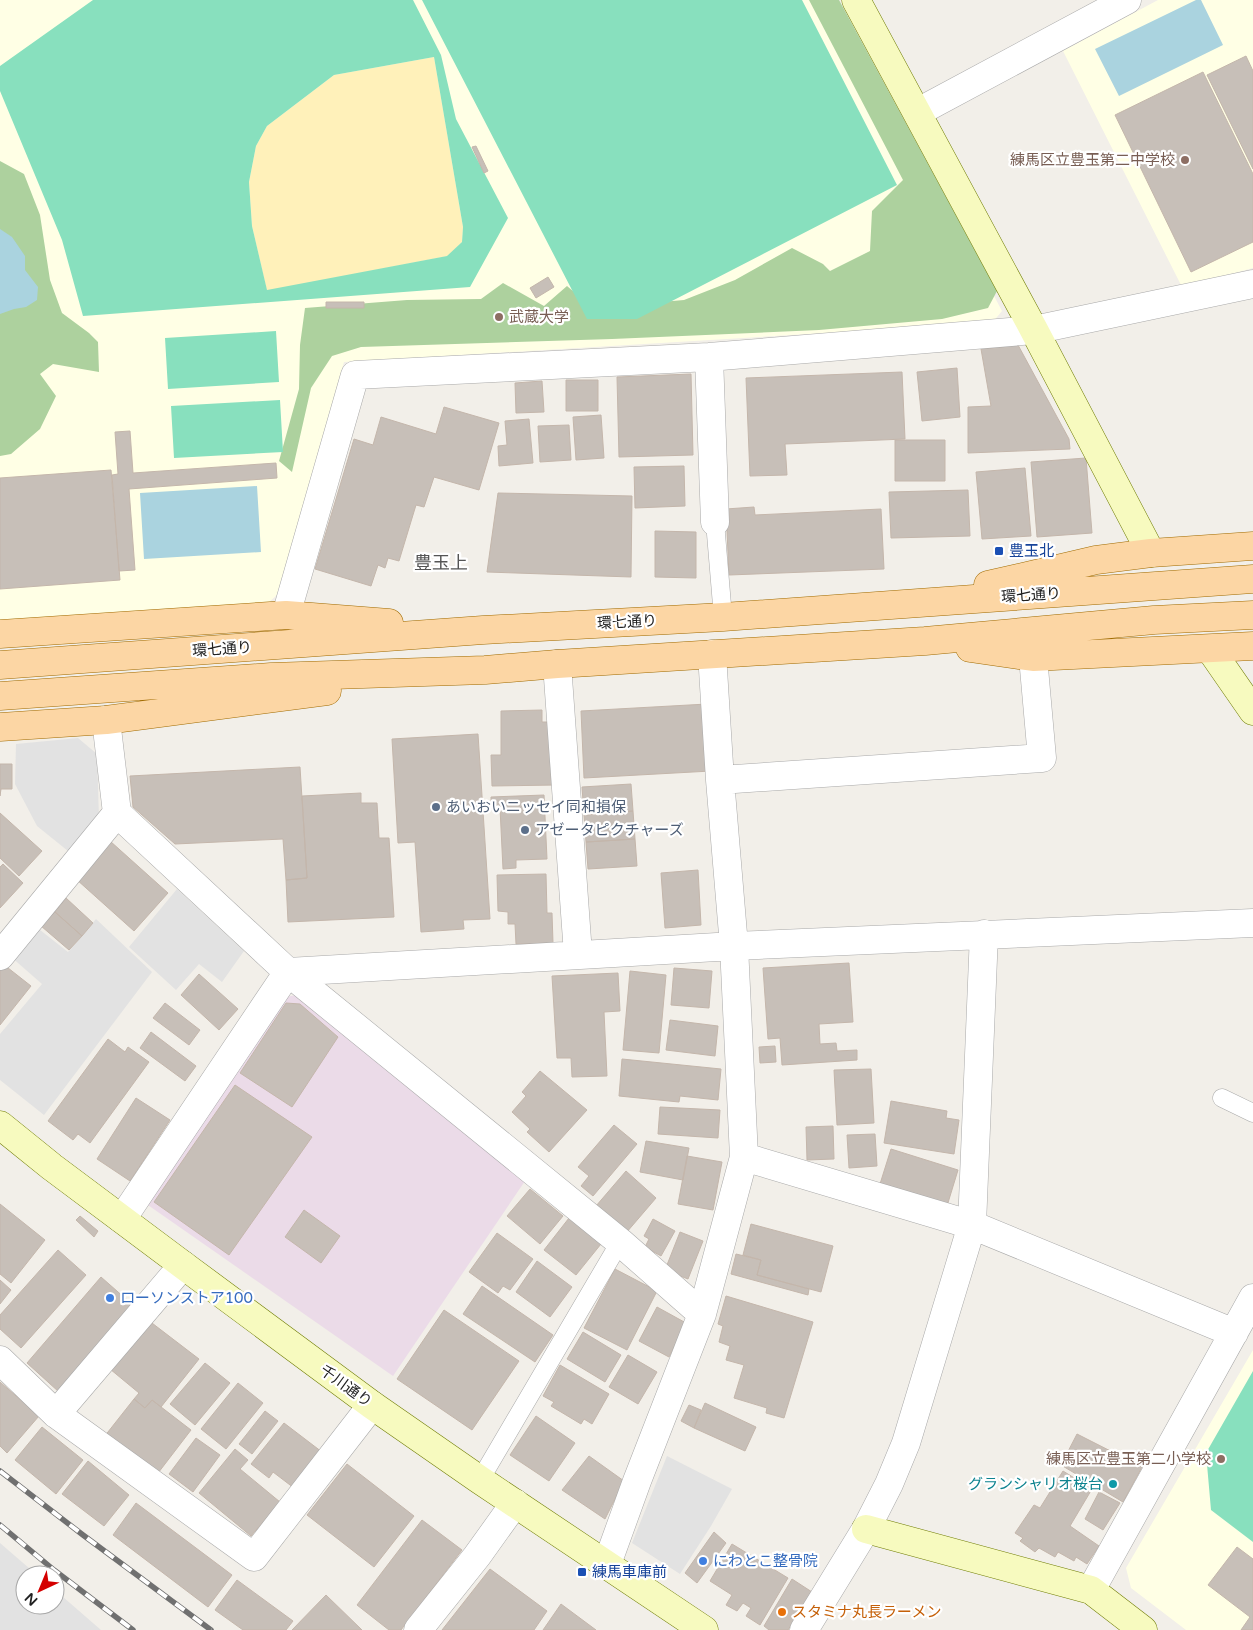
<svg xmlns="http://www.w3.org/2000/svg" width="1253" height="1630" font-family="'Varela Round','Noto Sans JP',sans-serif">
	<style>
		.industrial { fill: #ebdbe8 }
		.education { fill: #ffffe5 }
		.forest { fill: #add19e }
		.sand { fill: #fff1ba }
		.pitch { fill: #88e0be; fill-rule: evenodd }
		.parking { fill: #e2e2e2 }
		.water { fill: #aad3df }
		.building { fill: #c7bfb8; stroke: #c4b6ab }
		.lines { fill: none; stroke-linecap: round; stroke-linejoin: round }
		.lane-casing { stroke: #a9a9a9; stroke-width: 19 }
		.street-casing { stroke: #a9a9a9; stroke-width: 29 }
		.secondary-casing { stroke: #707d05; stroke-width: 29 }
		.primary-casing { stroke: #a06b00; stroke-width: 29 }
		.lane { stroke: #fff; stroke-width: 18 }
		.street { stroke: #fff; stroke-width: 28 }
		.secondary { stroke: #f7fabf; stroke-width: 28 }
		.primary { stroke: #fcd6a4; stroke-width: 28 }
		.rail-casing { stroke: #707070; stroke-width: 5.5 }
		.rail { stroke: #fff; stroke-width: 4; stroke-dasharray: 11; stroke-linecap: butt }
		.education-dot { fill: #8d6e63; stroke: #fff; stroke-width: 2 }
		.transit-dot { fill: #1a4fb4; stroke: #fff; stroke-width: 2 }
		.service-dot { fill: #5c6f8a; stroke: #fff; stroke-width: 2 }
		.shop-dot { fill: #3f7fe0; stroke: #fff; stroke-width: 2 }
		.culture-dot { fill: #0f9aa8; stroke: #fff; stroke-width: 2 }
		.food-dot { fill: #e8710a; stroke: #fff; stroke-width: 2 }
		.labels { text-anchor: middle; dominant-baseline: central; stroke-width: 4.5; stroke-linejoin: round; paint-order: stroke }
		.education-label { font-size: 15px; fill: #785e54; stroke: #fff; text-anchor: end }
		.transit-label { font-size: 15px; fill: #164399; stroke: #fff; text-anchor: start }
		.street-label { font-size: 15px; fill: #222; stroke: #fff }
		.service-label { font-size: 15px; fill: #4e5e75; stroke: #fff; text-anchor: start }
		.shop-label { font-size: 15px; fill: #366cbe; stroke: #fff; text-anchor: start }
		.culture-label { font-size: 15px; fill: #0d838f; stroke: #fff; text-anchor: end }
		.food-label { font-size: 15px; fill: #c56008; stroke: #fff; text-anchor: start }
		.quarter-label { font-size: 18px; fill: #555; stroke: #fff }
	</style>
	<rect width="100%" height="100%" fill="#f2efe9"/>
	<path class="industrial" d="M301,994L525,1181L393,1376L145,1203L286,997Z"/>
	<path class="education" d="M0,0H838L1002,311L992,323L344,362L277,595L260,610L0,627Z
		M1158,0H1253V268L1182,287L1063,51Z
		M1253,1350V1630H1186L1131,1588L1126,1568Z"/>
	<path class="forest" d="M809,0H839L997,291L988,308L942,319L819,330L612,339L361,347L332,356L311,388L292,472L279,461L299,389L300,345L305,308L407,300L481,299L503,283L544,306L567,286L593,308L684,300L735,280L792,248L823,264L830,271L870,251L872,211L903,180Z
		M0,161L24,174L40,215L50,280L62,313L89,333L98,342L99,372L53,364L40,374L56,396L40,429L11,454L0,456Z"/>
	<path class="sand" d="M434,57L463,227L462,242L448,256L267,291L252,226L249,182L256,146L267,126L334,75Z"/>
	<path class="pitch" d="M93,0H413L441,55L456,119L508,218L470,287L83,316L62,240L0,91V66ZM434,57L463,227L462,242L447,256L267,290L252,226L249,182L256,146L267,126L334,75Z
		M422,0H802L897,185L637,319H587Z
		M276,331L279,382L168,389L165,338Z
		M280,400L283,452L174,458L171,406Z
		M1253,1371V1542L1211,1510L1206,1453Z"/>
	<path class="parking" d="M78,738L97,754L99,819L68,851L37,826L15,784L16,744Z
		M177,889L244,951L222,982L199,964L176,990L129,947Z
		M96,919L152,972L44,1115L0,1080V1034L42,984L10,956L35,926L68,952Z
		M667,1456L732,1489L711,1526L680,1574L632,1543Z
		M0,1543L37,1575H25V1605H55V1590L101,1630H0Z"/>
	<path class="water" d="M1196,0H1201L1223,45L1119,96L1095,49Z
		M0,229L12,237L25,256V270L38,287L37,300L26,307L14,309L0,314Z
		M257,486L261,552L144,559L140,493Z"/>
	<path class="building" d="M1246,56L1253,71V169L1207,75Z
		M1203,72L1253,174V242L1191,272L1115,115Z
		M476,146L488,171L484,173L472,147Z
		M548,277L554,287L536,298L530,288Z
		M326,302H364V308H326Z
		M1018,345L1069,439L1070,449L968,453V407L991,406L981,349Z
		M957,368L960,417L922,421L917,372Z
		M902,372L905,439L785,444L787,475L750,476L746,378Z
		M691,374L693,455L619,457L617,377Z
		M566,380H598V411H566Z
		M542,381L544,412L516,413L515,383Z
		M444,407L499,423L479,490L434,477L424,507L416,505L399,561L388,558L385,568L378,565L371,586L315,569L354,439L373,445L381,417L436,434Z
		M601,415L604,458L576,460L573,417Z
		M529,419L533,463L499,466L498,446L507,445L505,421Z
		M569,425L571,460L540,462L538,426Z
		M130,431L133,473L276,463L277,478L129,489L135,570L119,571L112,475L118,474L115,432Z
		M895,440H945V481H895Z
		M1086,458L1092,533L1037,537L1031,462Z
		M684,466L685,506L635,508L634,467Z
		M1025,468L1031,536L982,539L976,472Z
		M111,470L120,580L0,589V478Z
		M968,490L970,536L891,538L889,492Z
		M498,493L632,496L631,577L487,572Z
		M754,507L755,515L881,509L884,569L729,575L726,509Z
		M655,531L696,532V578L655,577Z
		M707,704L711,771L584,778L581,711Z
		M542,710V722H554L556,785L492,786L491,755H501V711Z
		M478,734L490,919L463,920L464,929L421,932L415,842L398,843L392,739Z
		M0,764H12V789H1L0,796Z
		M300,767L307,878L286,880L283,839L175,844L133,807L130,776Z
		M631,784L633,811L584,815L582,787Z
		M361,793V803H377L379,838H389L394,917L288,922L286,880L307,878L302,796Z
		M544,795L547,859L516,860V868L503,869L500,808H491V797Z
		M633,811L635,839L586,842L584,815Z
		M0,813L42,851L19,876L0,858Z
		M635,839L637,866L588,869L586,842Z
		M110,841L168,893L134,931L76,879Z
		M3,864L23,883L0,908V867Z
		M698,870L701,925L665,928L661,873Z
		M546,874L547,913H552L553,943L516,944L515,924H508V912L498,911L497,875Z
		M66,898L93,923L82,936L55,912Z
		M55,912L82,936L69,950L41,926Z
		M849,963L853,1022L819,1024L820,1044L836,1043L837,1051L857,1050V1060L782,1065L780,1038L768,1039L763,968Z
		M3,964L31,986L0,1025V967Z
		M674,968L712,971L709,1008L671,1005Z
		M630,971L666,975L659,1053L623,1050Z
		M618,973L620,1011L604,1012L607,1076L572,1077L571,1058H557L552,976Z
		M199,974L238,1009L219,1030L181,995Z
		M165,1003L200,1030L189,1045L153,1018Z
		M286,1003L300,1004L338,1037L292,1107L240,1073Z
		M670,1020L718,1026L715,1056L666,1050Z
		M151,1032L196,1066L185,1081L140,1048Z
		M108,1039L125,1052L128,1047L149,1062L90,1143L78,1134L73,1140L48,1121Z
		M775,1046L776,1062L760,1063L759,1047Z
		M622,1059L721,1069L718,1100L680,1096L679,1102L619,1096Z
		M871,1069L874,1123L837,1125L834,1070Z
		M540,1071L587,1110L549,1152L527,1132L530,1129L512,1112L526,1096L522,1092Z
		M235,1085L312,1137L229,1255L154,1202Z
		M136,1098L170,1120L130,1181L97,1159Z
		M891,1101L947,1111L946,1118L959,1120L954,1154L884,1143Z
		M660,1107L720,1110L718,1138L658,1134Z
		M614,1125L637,1144L593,1196L581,1186L589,1176L578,1167Z
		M833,1126L834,1159L807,1160L806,1127Z
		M875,1134L877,1166L849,1168L847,1135Z
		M646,1141L689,1148L683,1180L640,1172Z
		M891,1149L958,1170L947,1206L880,1184Z
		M687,1156L722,1162L713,1210L678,1204Z
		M626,1171L656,1198L626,1233L596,1206Z
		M530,1189L563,1216L540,1244L507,1216Z
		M0,1204L45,1240L11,1283L0,1274Z
		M304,1210L340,1236L321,1263L285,1237Z
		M80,1216L98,1231L94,1237L76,1220Z
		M569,1218L601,1244L576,1275L544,1250Z
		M653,1219L675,1231L661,1256L645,1247L649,1239L644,1236Z
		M751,1224L833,1246L821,1292L757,1275L761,1260L743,1255Z
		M680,1232L703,1241L688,1279L665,1270Z
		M497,1233L533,1259L510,1290L503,1286L498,1293L469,1272Z
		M58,1250L86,1275L21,1348L0,1329V1315Z
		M736,1254L761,1260L757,1275L809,1289L808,1295L731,1274Z
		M537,1261L572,1287L550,1317L516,1292Z
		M615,1269L657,1291L627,1350L584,1328Z
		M101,1277L134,1306L59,1392L27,1363Z
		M0,1280L11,1290L0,1304Z
		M482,1286L553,1335L535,1362L463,1314Z
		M726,1296L813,1322L784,1418L766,1413L767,1408L734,1398L744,1365L726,1360L730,1346L719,1342L723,1326L718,1324Z
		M657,1307L686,1323L669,1357L639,1341Z
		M444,1310L519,1361L472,1430L397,1379Z
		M148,1320L199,1359L161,1407L152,1400L145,1408L134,1399L139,1393L110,1369Z
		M583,1332L621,1355L605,1382L567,1359Z
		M628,1355L657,1372L638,1404L609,1387Z
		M205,1363L230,1383L195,1425L170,1404Z
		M560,1365L609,1394L592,1424L584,1419L581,1424L551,1406L554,1402L543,1396Z
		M0,1382L39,1416L7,1453L0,1446Z
		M238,1383L263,1403L226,1449L201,1429Z
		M134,1399L145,1408L152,1400L191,1430L155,1477L104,1437Z
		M705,1403L756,1427L745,1451L694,1428Z
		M689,1405L701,1410L694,1428L681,1421Z
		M265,1411L278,1421L252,1454L239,1444Z
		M536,1416L575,1443L549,1481L510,1455Z
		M284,1423L322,1452L294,1488L273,1472L269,1478L251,1464Z
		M42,1427L83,1460L56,1494L15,1460Z
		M1077,1434L1142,1467L1123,1502L1061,1465Z
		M196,1438L220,1455L193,1492L169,1474Z
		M235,1449L248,1460L240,1469L280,1502L251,1536L199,1493Z
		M589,1456L624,1481L605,1519L562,1490Z
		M88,1461L129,1495L104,1526L62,1494Z
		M347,1464L414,1516L374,1567L307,1515Z
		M1063,1471L1092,1489L1070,1526L1099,1546L1087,1564L1076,1557L1074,1561L1058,1552L1055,1557L1039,1548L1035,1552L1020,1541L1023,1538L1015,1533L1034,1505L1040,1508Z
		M1099,1492L1120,1503L1103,1530L1085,1519Z
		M136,1503L232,1575L208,1607L113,1535Z
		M422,1520L462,1550L401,1630H389L357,1605Z
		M714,1532L726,1543L697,1583L685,1573Z
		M732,1544L788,1578L760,1625L746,1616L751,1608L743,1603L737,1611L726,1605L732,1595L710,1581Z
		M1237,1547L1253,1559V1630H1241L1250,1617L1208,1585Z
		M490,1569L547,1611L534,1630H442Z
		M792,1579L812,1592L788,1630H769L764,1626Z
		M237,1580L293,1621L286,1630H243L215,1610Z
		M326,1595L362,1630H292Z
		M561,1604L596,1630H543Z"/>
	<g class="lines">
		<g class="lane-casing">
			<path id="lane" d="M715,522L723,617
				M1222,1098L1253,1113
				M480,1480L620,1242"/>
		</g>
		<g class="street-casing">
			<path id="street" d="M918,112L1127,0
				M709,357L715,522
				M286,615L355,375L709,357L1034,330L1253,284
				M557,664L578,954
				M106,720L117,813L288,972L620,1242L702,1314
				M720,780L1042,758L1033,657
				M0,956L117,813
				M744,1157L972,1225L1234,1333
				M122,1219L288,972L734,946L1253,923
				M0,1360L56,1414L254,1557L372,1405
				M56,1414L183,1265
				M607,1564L637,1481L702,1314L744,1157L734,946L720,780L712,654
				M1091,1590L1253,1298
				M418,1630L477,1556L515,1503
				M804,1630L866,1529L889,1484L906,1443L972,1225L984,934"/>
		</g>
		<g class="secondary-casing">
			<path id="secondary" d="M856,0L1034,330L1151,553
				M1210,649L1253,711
				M0,1125L52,1167L183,1265L372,1405L480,1480L704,1630
				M866,1529L1091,1590L1143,1630"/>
		</g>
		<g class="primary-casing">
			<path id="primary" d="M988,585L1096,560L1151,553L1253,546
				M0,634L286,615L389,623
				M970,648L1033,657L1253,646
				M0,665L483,630L723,617L1253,579
				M0,696L271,677L485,670L557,664L925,641L1154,620L1253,615
				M0,727L106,720L327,691"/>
		</g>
		<use href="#lane" class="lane"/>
		<use href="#street" class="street"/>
		<use href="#secondary" class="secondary"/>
		<use href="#primary" class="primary"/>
		<g class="rail-casing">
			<path id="rail" d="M0,1471L83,1535L211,1630
				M0,1525L54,1570L133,1630"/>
		</g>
		<use href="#rail" class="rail"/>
	</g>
	<g class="education-dot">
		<circle cx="1185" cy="160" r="5"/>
		<circle cx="499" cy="317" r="5"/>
		<circle cx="1221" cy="1459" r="5"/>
	</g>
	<g class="transit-dot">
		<rect x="994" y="546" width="10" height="10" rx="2.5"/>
		<rect x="577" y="1567" width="10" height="10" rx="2.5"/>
	</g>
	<g class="service-dot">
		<circle cx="436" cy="807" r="5"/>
		<circle cx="525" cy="830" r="5"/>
	</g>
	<g class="shop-dot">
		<circle cx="110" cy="1298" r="5"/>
		<circle cx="703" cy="1561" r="5"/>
	</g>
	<circle class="culture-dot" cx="1113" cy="1484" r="5"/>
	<circle class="food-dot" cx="782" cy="1612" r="5"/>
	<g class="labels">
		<g class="education-label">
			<text x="1175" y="160">練馬区立豊玉第二中学校</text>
			<text x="509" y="317" text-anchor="start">武蔵大学</text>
			<text x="1211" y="1459">練馬区立豊玉第二小学校</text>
		</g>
		<g class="transit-label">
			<text x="1009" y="551">豊玉北</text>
			<text x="592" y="1572">練馬車庫前</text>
		</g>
		<g class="street-label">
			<text transform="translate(1031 595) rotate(-4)">環七通り</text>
			<text transform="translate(627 622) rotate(-3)">環七通り</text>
			<text transform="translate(222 649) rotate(-4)">環七通り</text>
			<text transform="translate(346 1386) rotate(36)">千川通り</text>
		</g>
		<g class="service-label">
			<text x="446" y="807">あいおいニッセイ同和損保</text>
			<text x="535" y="830">アゼータピクチャーズ</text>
		</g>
		<g class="shop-label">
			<text x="120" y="1298">ローソンストア100</text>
			<text x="713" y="1561">にわとこ整骨院</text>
		</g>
		<g class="culture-label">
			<text x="1103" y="1484">グランシャリオ桜台</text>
		</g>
		<g class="food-label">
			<text x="792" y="1612">スタミナ丸長ラーメン</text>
		</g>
		<g class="quarter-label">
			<text x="441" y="563">豊玉上</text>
		</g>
	</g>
	<g transform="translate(40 1590) rotate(224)"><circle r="24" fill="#ffffff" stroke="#a7a7a7"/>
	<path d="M0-4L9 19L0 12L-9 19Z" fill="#d40000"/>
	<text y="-8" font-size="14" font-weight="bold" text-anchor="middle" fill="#222222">N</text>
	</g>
</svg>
